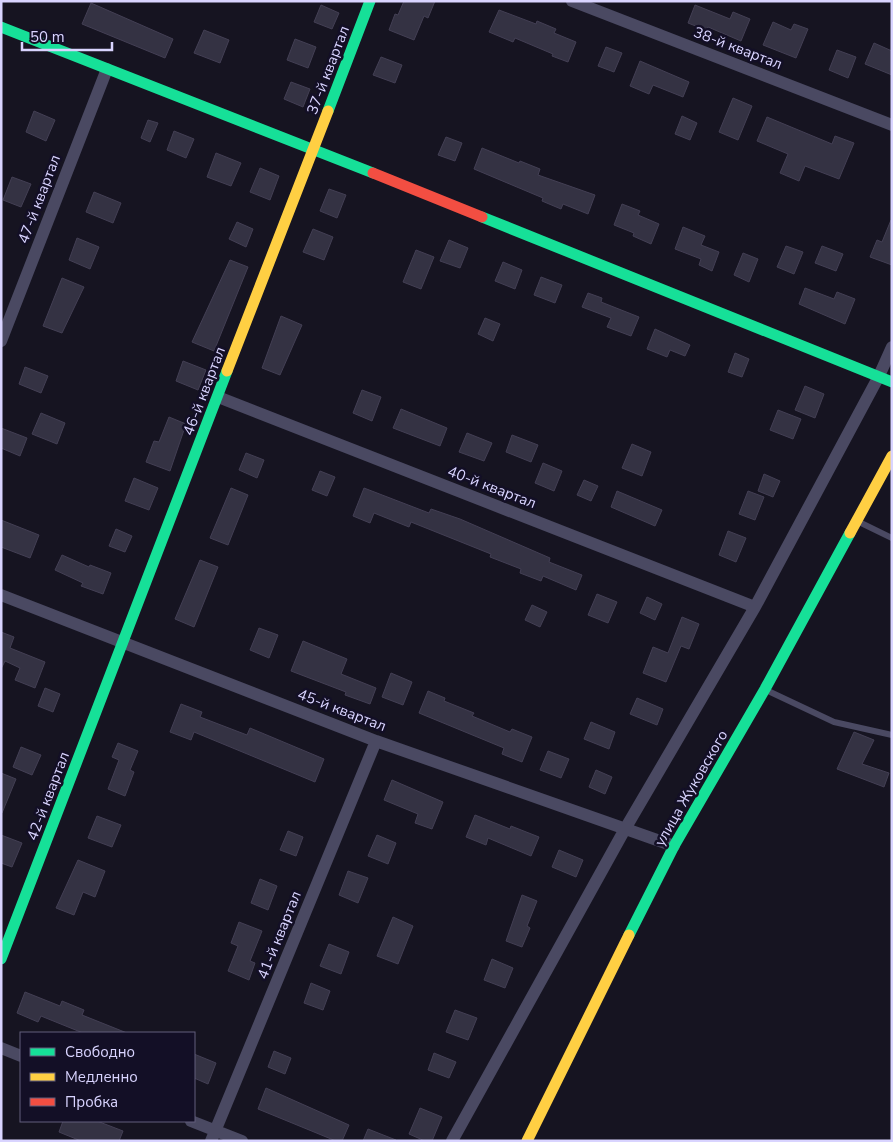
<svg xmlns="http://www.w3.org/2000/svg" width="893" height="1142" font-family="'Nunito Sans',sans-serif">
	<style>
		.building { fill: #343243; stroke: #433f54 }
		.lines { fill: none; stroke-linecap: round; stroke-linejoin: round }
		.lane { stroke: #4a4962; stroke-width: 6 }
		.street { stroke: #4a4962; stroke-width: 12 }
		.fast { stroke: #16e098; stroke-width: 11 }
		.slow { stroke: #ffcf43; stroke-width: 11 }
		.jam { stroke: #f24e42; stroke-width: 11 }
		.labels { text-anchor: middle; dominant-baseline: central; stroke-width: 5; stroke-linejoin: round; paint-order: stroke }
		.street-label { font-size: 15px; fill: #d9d4ff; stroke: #130f26 }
	</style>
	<rect width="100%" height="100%" fill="#161421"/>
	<path class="building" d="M404,1H435L428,18L424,16L414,40L389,30L395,14L398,15Z
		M91,3L173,39L165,58L82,24Z
		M321,5L339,13L332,29L314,22Z
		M695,5L730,19L733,12L750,19L741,41L708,27L706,30L688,23Z
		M499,10L536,24L537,21L556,29L554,33L576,42L568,62L552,56L553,54L515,38L513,42L489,32Z
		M773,22L791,30L794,24L808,29L796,58L763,45Z
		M204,30L229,40L220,63L194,53Z
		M295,39L316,47L308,68L287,60Z
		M874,43L892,51V75L865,64Z
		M606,47L622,53L614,72L598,66Z
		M837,50L856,57L848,78L829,70Z
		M381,57L402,65L395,83L373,75Z
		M640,61L689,82L683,97L653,85L649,94L630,86Z
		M291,82L310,89L303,107L284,99Z
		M733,98L752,106L738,140L719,132Z
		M34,111L55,120L46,141L26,132Z
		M682,116L697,123L690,140L675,134Z
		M767,117L832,144L835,136L854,143L839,179L805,166L799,181L780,173L788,154L757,141Z
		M148,120L158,123L150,142L141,138Z
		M174,131L194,139L186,158L167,150Z
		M446,137L462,143L455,161L438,155Z
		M482,148L519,163L520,161L540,169L538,175L595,195L588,214L563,204L561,209L542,201L543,198L474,169Z
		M216,153L241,163L231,186L207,177Z
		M260,168L279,176L270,200L250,192Z
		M12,177L31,184L21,207L3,200Z
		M329,189L346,195L337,218L320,211Z
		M94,192L121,203L113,223L86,212Z
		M622,204L640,211L638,215L659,224L651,244L633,236L634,233L614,225Z
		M891,220H892V265L870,257L877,240L882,242Z
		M237,222L253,229L246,247L229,239Z
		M683,227L705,236L701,245L719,252L712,271L699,265L701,259L675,249Z
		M313,229L333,237L324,260L303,252Z
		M77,238L99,247L90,269L69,260Z
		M449,240L468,248L460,268L440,261Z
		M786,246L803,252L794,274L777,267Z
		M822,246L843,254L836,271L815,263Z
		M416,250L434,257L421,289L403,282Z
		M743,253L758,259L749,282L734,275Z
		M230,260L248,267L214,351L192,342Z
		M503,262L522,270L515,289L495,281Z
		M541,277L562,285L555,303L534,295Z
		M62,278L84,287L62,333L43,326Z
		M805,288L834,299L837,292L855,299L845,324L799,304Z
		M588,293L602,298L601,302L639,317L631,336L607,327L611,318L582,307Z
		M281,316L302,325L280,375L262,368Z
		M485,318L500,324L493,341L478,334Z
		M655,329L690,345L685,356L670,350L667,357L647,349Z
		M735,353L749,359L742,377L728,372Z
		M183,361L206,370L198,390L176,381Z
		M25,367L48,376L41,393L19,384Z
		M805,386L824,394L815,418L795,410Z
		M362,390L381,397L372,421L353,413Z
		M401,409L447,428L440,446L393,428Z
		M778,410L801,419L793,439L770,430Z
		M41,413L65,423L57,444L32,434Z
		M169,417L186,424L170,471L146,462L154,441L159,442Z
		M1,428L27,438L20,456L1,448Z
		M467,433L492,443L484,461L459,452Z
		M512,435L538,445L531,462L506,452Z
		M632,444L651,452L642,476L622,468Z
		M246,453L264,460L257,478L239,470Z
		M543,463L562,471L554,491L535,483Z
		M320,471L335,477L327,496L312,490Z
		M764,474L780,481L773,497L758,491Z
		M134,478L158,488L149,510L125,501Z
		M584,480L598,486L591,501L577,495Z
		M231,488L248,495L228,545L210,538Z
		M364,488L429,513L431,509L460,519L550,558L549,562L582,575L576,590L543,576L541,581L520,573L521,569L490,557L491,554L411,522L409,527L374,513L370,523L353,516Z
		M617,491L662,510L655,526L611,507Z
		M748,491L764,497L755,520L739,514Z
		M1,520L39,535L30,558L1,547Z
		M116,529L132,536L125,552L109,546Z
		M728,531L746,538L736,562L719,555Z
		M62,555L89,567L90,565L111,573L103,594L81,586L83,583L55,570Z
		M200,560L218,567L194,627L175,619Z
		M597,594L617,602L608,623L588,615Z
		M647,597L662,604L655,620L640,613Z
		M532,605L547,612L540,627L525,620Z
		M682,617L699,624L689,649L681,646L666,682L643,673L653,647L668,653Z
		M259,628L278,635L269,658L250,650Z
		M1,632L14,637L10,648L45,662L35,688L15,680L20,668L5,661L1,669Z
		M303,641L347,659L341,674L376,688L370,704L345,695L346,692L291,671Z
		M391,673L412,682L403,705L382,697Z
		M45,688L60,694L53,712L38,706Z
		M428,691L445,698L444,701L474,713L472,716L510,732L512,729L532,737L522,762L502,754L504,748L419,713Z
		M637,698L663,709L657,725L630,714Z
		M181,704L202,712L200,717L247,735L250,728L324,759L315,782L194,732L191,740L170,732Z
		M591,722L615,732L609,749L584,739Z
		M854,732L874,740L862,764L889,773L884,787L837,769Z
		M118,743L138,751L130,770L134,772L125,796L108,789L119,760L112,757Z
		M21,747L41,755L32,775L13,767Z
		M548,751L569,759L561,778L540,770Z
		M596,770L612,777L605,794L589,787Z
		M1,773L16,779L2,813H1Z
		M392,780L443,802L432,829L415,823L418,814L384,800Z
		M475,815L510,829L511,826L539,837L531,856L488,838L486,845L466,837Z
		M97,816L121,825L112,847L88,838Z
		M288,831L303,837L296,856L280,850Z
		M1,835L22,843L12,867L1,863Z
		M377,835L396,843L388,864L368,856Z
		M559,850L583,860L576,877L552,867Z
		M78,860L105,871L95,897L83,892L74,915L56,908Z
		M348,871L368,878L358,903L339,895Z
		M260,879L277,886L268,910L251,903Z
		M522,895L537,901L527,926L530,928L522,947L506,941Z
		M393,917L413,926L398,964L377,956Z
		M239,922L262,931L250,961L255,963L249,980L228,971L238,946L231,943Z
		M329,944L349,952L341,974L320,966Z
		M492,959L513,968L505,988L484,980Z
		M311,983L330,991L323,1010L304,1003Z
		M25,992L60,1006L62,1001L84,1010L82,1015L127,1033H83L41,1016L38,1022L17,1013Z
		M455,1010L477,1018L468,1040L446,1032Z
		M274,1051L291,1058L285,1074L268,1067Z
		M434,1053L456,1062L449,1078L428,1070Z
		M194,1054L216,1063L208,1084L194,1078Z
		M266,1088L349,1125L342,1141H336L258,1109Z
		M420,1108L442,1117L432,1141H425L409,1134Z
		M63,1121H97L123,1131L119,1141H81L59,1132Z
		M368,1129L396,1140L395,1141H363Z"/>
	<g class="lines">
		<path class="lane" d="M857,521L892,538
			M766,690L834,722L892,735"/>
		<path class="street" d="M572,1L892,125
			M1,341L107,69
			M218,397L755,607
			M1,595L376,741L674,846
			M1,1048L21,1056
			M191,1121L242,1141
			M211,1141L376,741
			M452,1141L625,829L755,607L879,376L892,347"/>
		<path class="fast" d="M1,27L373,173
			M328,111L370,1
			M482,217L892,382
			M629,935L674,846L765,689L850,533
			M1,959L227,371"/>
		<path class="slow" d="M227,371L328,111
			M850,533L892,456
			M527,1141L629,935"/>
		<path class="jam" d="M373,173L482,217"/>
	</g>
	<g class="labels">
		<g class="street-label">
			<text transform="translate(738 48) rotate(21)">38-й квартал</text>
			<text transform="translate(328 70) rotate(-69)">37-й квартал</text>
			<text transform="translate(39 199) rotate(-69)">47-й квартал</text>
			<text transform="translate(204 391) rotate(-69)">46-й квартал</text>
			<text transform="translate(492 487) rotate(21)">40-й квартал</text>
			<text transform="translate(342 710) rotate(21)">45-й квартал</text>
			<text transform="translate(691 788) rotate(-60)">улица Жуковского</text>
			<text transform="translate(48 796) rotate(-69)">42-й квартал</text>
			<text transform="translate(279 935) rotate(-68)">41-й квартал</text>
		</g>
	</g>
	<rect width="893" height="1142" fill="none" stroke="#d9d4ff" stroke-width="5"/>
	<rect x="20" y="1032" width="175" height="90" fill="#130f26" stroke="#625e7d"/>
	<rect x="30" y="1048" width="25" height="8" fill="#16e098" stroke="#625e7d"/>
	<text x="65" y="1057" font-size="15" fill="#d9d4ff">Свободно</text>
	<rect x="30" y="1073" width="25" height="8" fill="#ffcf43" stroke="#625e7d"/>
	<text x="65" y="1082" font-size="15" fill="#d9d4ff">Медленно</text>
	<rect x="30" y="1098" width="25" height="8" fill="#f24e42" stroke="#625e7d"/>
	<text x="65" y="1107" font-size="15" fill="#d9d4ff">Пробка</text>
	<path d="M22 42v8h90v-8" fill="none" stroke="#d9d4ff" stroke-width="2.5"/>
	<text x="30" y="42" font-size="15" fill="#d9d4ff" stroke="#130f26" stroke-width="4" paint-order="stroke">50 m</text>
</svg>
